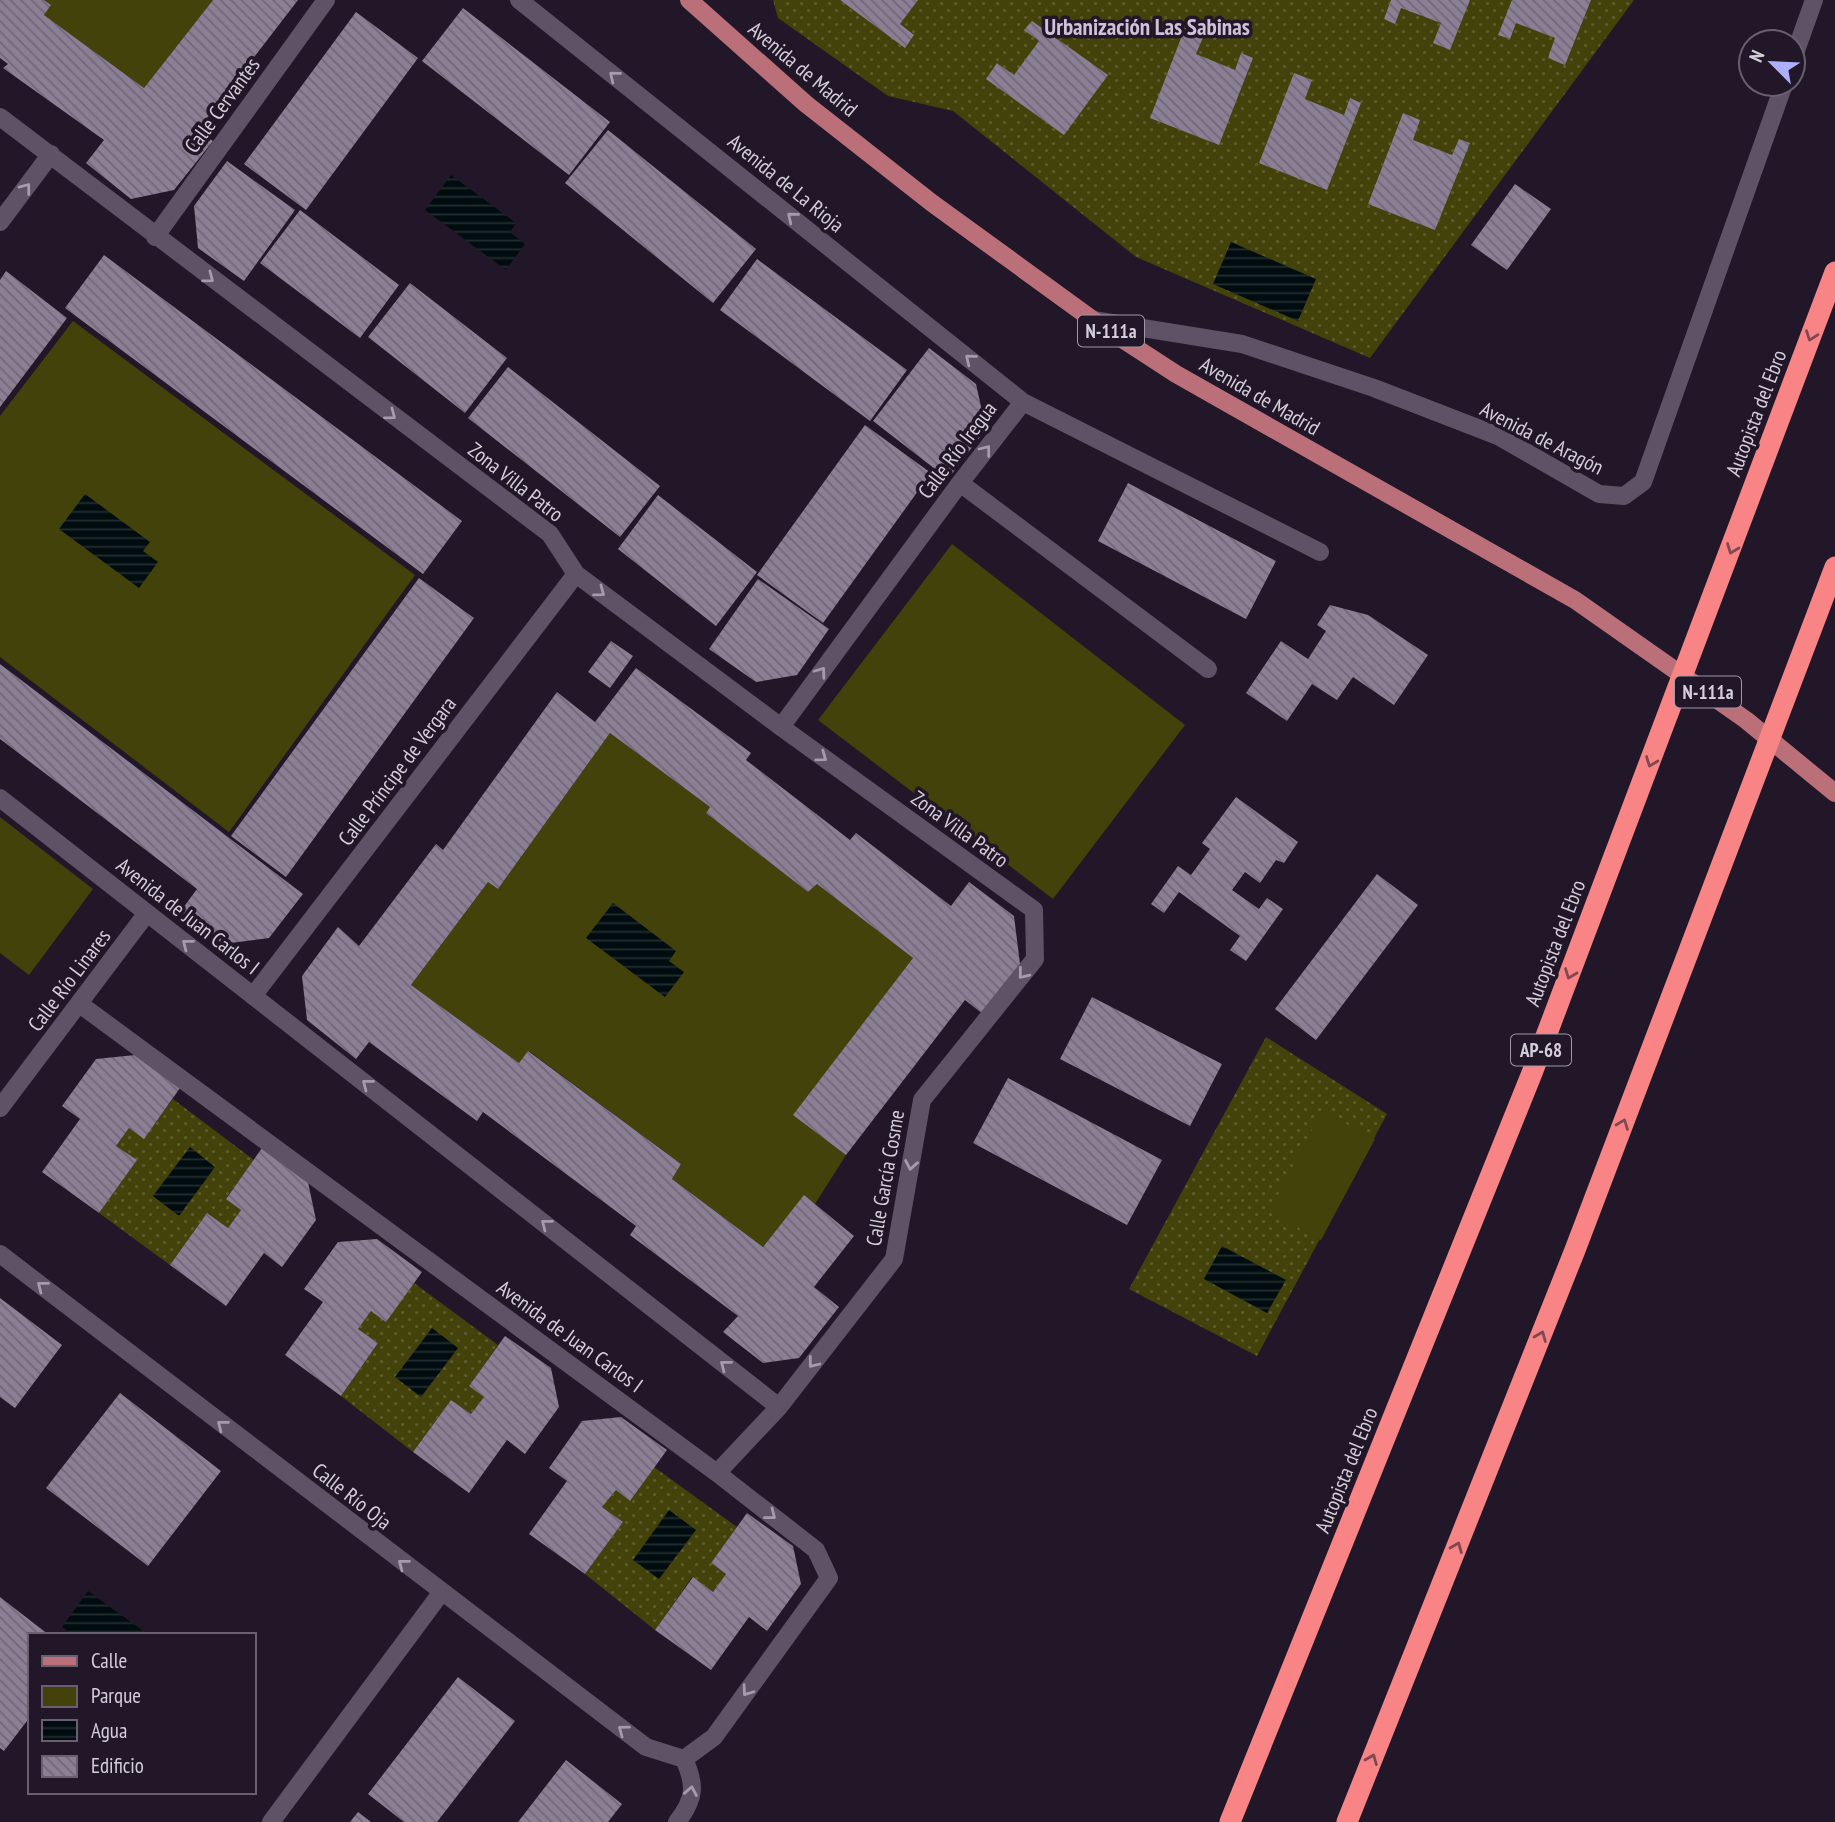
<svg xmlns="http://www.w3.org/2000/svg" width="1835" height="1822" font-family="'PT Sans Narrow',sans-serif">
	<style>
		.grass { fill: url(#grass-dots) }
		.park { fill: #42420a }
		.water { fill: url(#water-rules) }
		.building { fill: url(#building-back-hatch) }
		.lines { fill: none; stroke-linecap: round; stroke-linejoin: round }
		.minor { stroke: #5d5266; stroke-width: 18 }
		.major { stroke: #bb7079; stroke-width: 18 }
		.highway { stroke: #f98486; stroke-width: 21 }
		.oneway { stroke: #a49cac }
		.oneway2 { stroke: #824852 }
		.labels { text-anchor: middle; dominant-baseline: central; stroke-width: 7; stroke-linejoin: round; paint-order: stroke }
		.shield { fill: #211728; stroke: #9e97a5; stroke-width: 2 }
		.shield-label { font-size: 19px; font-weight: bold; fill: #d4ceda }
		.street-label { font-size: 21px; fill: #d4ceda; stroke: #211728 }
		.neighbourhood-label { font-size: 23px; font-weight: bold; fill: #cec2d9; stroke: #211728 }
	</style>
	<defs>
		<pattern id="grass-dots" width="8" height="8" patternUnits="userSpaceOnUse" patternTransform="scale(1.75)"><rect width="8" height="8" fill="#42420a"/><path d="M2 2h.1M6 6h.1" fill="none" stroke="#5c5c2d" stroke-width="1.8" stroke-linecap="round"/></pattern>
		<pattern id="water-rules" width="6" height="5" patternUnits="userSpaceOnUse" patternTransform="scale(1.75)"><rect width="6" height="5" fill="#000c0f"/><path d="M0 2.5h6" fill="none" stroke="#242e31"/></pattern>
		<pattern id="building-back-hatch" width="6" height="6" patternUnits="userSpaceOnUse" patternTransform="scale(1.75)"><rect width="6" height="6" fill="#8a7f94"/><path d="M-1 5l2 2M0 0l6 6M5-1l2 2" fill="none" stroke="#706877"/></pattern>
	</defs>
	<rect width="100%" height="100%" fill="#211728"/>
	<path class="grass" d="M773,0H1634L1370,358L1136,257L953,111L888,96L778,18Z
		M1266,1037L1387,1114L1257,1356L1129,1289Z
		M173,1099L254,1160L226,1198L241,1210L228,1228L207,1213L170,1265L99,1213L136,1161L116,1146L129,1128L144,1138Z
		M414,1283L498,1345L469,1386L484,1397L471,1414L451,1400L413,1452L341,1396L378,1343L358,1329L371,1311Z
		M654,1467L737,1527L711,1563L726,1574L713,1592L692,1577L655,1630L585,1574L623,1522L602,1507L616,1490L631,1500Z"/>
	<path class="park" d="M44,0H213L144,88L44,15L51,5Z
		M73,321L415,575L229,832L0,657V416Z
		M952,544L1185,725L1053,899L818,720Z
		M610,733L710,807L706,813L808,892L817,884L913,958L794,1115L846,1155L815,1204L804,1196L763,1247L672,1179L681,1164L529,1051L519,1063L411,985L488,882L498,889Z
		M0,817L93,889L29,975L0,953Z
		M1322,1111L1375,1139L1321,1240L1269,1212Z"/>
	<path class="water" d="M451,175L516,223L510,232L525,244L506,270L425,210Z
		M1231,242L1316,279L1298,321L1213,284Z
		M85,494L150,542L143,551L158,562L139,588L59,529Z
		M613,903L676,951L669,961L684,972L665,997L586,938Z
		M190,1147L215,1167L179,1216L153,1196Z
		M1222,1246L1286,1280L1267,1313L1204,1279Z
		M432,1328L458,1348L421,1397L395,1377Z
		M669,1510L696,1530L659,1579L633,1560Z
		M88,1591L149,1635H73L62,1627Z"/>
	<path class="building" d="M0,0H44L51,5L44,15L144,88L213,0H298L198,130L213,141L174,190L131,199L86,163L104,140L3,68L8,64L0,58Z
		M840,0H918L900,24L914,35L905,48Z
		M1391,0H1470L1450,50L1433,43L1441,23L1401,8L1395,24L1384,19Z
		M1512,0H1591L1565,65L1548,58L1555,38L1516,23L1510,39L1498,35Z
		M463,8L610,122L569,175L422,61Z
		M356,12L418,58L306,210L244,164Z
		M1032,21L1108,75L1064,135L986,79L997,63L1014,75L1039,41L1024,30Z
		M1185,28L1204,35L1196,54L1235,70L1241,53L1253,58L1219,145L1150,118Z
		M1294,73L1312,80L1305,99L1344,115L1350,98L1361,103L1327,190L1259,163Z
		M1403,113L1420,120L1413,140L1452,155L1459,139L1470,143L1435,230L1368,204Z
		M608,130L756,249L713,303L565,183Z
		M227,161L295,210L244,281L198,248L194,206Z
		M1515,184L1551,209L1507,270L1471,245Z
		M300,210L399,285L360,338L260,263Z
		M104,255L462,521L423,574L65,308Z
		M757,259L907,370L870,421L720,310Z
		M6,271L67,318L0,407V280Z
		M410,283L507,358L465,413L368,337Z
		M929,348L976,384L986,429L948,479L873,421Z
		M508,367L660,486L620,537L468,418Z
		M865,425L931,473L823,623L757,575Z
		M1128,483L1276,561L1246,619L1098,541Z
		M658,495L757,572L716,626L618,549Z
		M419,578L474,618L286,877L231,836Z
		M758,579L829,629L797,675L756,682L709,649Z
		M1330,605L1368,615L1428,655L1394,705L1353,677L1337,700L1312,684L1287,721L1246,693L1281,641L1308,659L1326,631L1317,625Z
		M611,641L633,656L610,688L588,672Z
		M0,664L303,894L269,938L223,944L180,912L197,889L0,739Z
		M636,668L751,753L746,760L850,840L856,833L951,906L969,882L1014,916L1020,964L983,1014L965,1000L846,1155L793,1115L913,958L817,884L808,892L706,813L710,807L610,733L498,889L488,882L411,985L519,1063L528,1051L681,1164L672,1179L763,1247L804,1195L854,1236L814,1287L839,1307L799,1358L763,1363L723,1332L738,1316L630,1235L636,1226L483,1112L477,1121L369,1042L356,1059L307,1020L302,976L338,927L359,946L436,844L443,850L557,692L595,722Z
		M1236,797L1298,842L1284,863L1276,860L1260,883L1245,872L1232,890L1259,909L1267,898L1283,909L1246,961L1230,950L1240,936L1179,892L1164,913L1151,904L1178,866L1191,875L1210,849L1202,843Z
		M1377,874L1418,905L1316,1040L1275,1009Z
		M1092,997L1222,1064L1190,1126L1060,1059Z
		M135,1055L180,1088L144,1139L129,1128L116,1146L137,1160L99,1213L42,1172L80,1119L62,1106L96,1059Z
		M1008,1078L1162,1160L1127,1225L973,1143Z
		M262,1148L308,1182L316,1220L282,1267L264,1253L226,1306L170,1265L207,1213L228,1228L241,1210L226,1199Z
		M377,1239L422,1272L386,1322L371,1311L358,1329L378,1343L341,1396L285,1355L323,1302L304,1289L338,1242Z
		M0,1298L62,1345L15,1408L0,1397Z
		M505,1336L551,1368L559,1407L525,1454L507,1440L469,1493L413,1452L451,1400L471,1414L484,1397L469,1386Z
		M120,1393L221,1471L148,1566L46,1488Z
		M621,1417L667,1450L630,1501L616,1490L602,1507L623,1522L585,1574L529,1534L567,1481L549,1468L582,1421Z
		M747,1513L793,1546L801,1584L767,1631L749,1617L711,1670L655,1630L693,1577L713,1592L726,1574L711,1563Z
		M0,1597L49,1635H30V1717L4,1751L0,1748Z
		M458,1677L515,1721L437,1822H404L368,1794Z
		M566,1760L622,1804L608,1822H518Z
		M358,1812L371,1822H350Z"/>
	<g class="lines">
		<path class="minor" d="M519,0L1023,402L1320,552
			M1793,59L1814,0
			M0,117L550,534L576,574L781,727L1034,910L1035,959L922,1100L894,1259L779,1407L717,1473
			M0,222L51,154
			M155,237L326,0
			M1093,320L1242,344L1374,388L1498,436L1599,494L1624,496L1643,482L1784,84
			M960,483L1208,669
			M781,727L960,483L1023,402
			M0,798L779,1407
			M253,996L576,574
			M81,1005L717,1473L816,1550L829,1578L714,1737L684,1759
			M0,1108L147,913
			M0,1254L646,1747L684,1759
			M271,1822L441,1593
			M677,1822C695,1799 696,1785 684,1759"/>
		<path class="major" d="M689,0L806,104L932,203L1093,320L1176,374L1575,600L1746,720L1835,793"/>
		<path class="highway" d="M1230,1822L1532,1073L1835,272
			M1347,1822L1575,1250L1835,567"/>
	</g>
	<defs><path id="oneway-chevron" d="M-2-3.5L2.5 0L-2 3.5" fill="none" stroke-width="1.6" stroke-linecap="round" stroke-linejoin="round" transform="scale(1.75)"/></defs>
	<g class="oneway">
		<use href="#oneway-chevron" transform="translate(614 76) rotate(-141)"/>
		<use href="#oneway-chevron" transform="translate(26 188) rotate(-53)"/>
		<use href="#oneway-chevron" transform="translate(792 217) rotate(-141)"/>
		<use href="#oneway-chevron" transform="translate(209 278) rotate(37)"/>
		<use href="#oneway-chevron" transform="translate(970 359) rotate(-141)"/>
		<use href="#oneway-chevron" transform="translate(391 415) rotate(37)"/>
		<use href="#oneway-chevron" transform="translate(986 450) rotate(-52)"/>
		<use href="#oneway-chevron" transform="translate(600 592) rotate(37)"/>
		<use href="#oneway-chevron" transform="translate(821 672) rotate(-54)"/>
		<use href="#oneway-chevron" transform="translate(822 757) rotate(36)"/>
		<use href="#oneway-chevron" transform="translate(187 944) rotate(-142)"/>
		<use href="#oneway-chevron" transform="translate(1023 974) rotate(129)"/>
		<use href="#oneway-chevron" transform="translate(367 1084) rotate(-142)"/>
		<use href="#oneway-chevron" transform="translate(911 1165) rotate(100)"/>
		<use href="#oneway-chevron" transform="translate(546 1224) rotate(-142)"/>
		<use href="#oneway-chevron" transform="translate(42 1286) rotate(-142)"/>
		<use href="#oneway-chevron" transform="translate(813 1363) rotate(128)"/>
		<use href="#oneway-chevron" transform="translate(725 1365) rotate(-142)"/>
		<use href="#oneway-chevron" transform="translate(222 1425) rotate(-142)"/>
		<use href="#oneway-chevron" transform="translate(771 1515) rotate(38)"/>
		<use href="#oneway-chevron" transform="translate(403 1564) rotate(-142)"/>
		<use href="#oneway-chevron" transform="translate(747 1691) rotate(126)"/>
		<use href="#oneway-chevron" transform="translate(623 1730) rotate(-143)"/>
		<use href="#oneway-chevron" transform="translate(691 1791) rotate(-80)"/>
	</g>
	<g class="oneway2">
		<use href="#oneway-chevron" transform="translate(1811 336) rotate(110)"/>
		<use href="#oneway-chevron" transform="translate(1732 549) rotate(111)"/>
		<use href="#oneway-chevron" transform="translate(1651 762) rotate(111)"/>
		<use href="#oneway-chevron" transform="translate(1570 974) rotate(111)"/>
		<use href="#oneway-chevron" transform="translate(1623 1124) rotate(-69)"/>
		<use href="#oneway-chevron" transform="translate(1541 1336) rotate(-68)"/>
		<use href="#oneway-chevron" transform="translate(1457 1547) rotate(-68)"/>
		<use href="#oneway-chevron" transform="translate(1372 1759) rotate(-68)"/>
	</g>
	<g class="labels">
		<g class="shield">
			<rect x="1078" y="315.5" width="66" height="31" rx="5"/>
			<rect x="1675" y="676.5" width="66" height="31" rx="5"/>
			<rect x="1511" y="1034.5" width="60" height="31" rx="5"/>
		</g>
		<g class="shield-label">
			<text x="1111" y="331">N-111a</text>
			<text x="1708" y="692">N-111a</text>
			<text x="1541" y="1050">AP-68</text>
		</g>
		<g class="street-label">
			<text transform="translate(803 69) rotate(40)">Avenida de Madrid</text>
			<text transform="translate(222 105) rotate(-54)">Calle Cervantes</text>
			<text transform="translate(786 183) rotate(39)">Avenida de La Rioja</text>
			<text transform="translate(1260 396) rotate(30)">Avenida de Madrid</text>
			<text transform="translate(1756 413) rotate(-69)">Autopista del Ebro</text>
			<text transform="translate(1542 438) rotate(27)">Avenida de Aragón</text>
			<text transform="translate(957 450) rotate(-53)">Calle Río Iregua</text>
			<text transform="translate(516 482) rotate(38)">Zona Villa Patro</text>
			<text transform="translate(397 771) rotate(-53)">Calle Príncipe de Vergara</text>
			<text transform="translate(960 829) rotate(36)">Zona Villa Patro</text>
			<text transform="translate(188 916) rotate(38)">Avenida de Juan Carlos I</text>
			<text transform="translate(1555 943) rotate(-69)">Autopista del Ebro</text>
			<text transform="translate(69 980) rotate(-53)">Calle Río Linares</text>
			<text transform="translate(885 1178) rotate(-80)">Calle García Cosme</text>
			<text transform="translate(570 1336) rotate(36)">Avenida de Juan Carlos I</text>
			<text transform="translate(1346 1470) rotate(-68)">Autopista del Ebro</text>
			<text transform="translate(352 1496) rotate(38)">Calle Río Oja</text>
		</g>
		<g class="neighbourhood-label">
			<text x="1147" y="26">Urbanización Las Sabinas</text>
		</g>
	</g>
	<rect x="28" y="1633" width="228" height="161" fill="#211728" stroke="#69606f" stroke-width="2"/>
	<rect x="42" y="1656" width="35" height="10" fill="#bb7079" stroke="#69606f" stroke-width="2"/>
	<text x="91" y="1668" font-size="21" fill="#d4ceda">Calle</text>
	<rect x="42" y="1686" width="35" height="21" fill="#42420a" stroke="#69606f" stroke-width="2"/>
	<text x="91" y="1703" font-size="21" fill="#d4ceda">Parque</text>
	<rect x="42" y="1720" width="35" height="21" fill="url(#water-rules)" stroke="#69606f" stroke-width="2"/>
	<text x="91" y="1738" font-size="21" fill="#d4ceda">Agua</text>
	<rect x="42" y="1756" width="35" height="21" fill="url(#building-back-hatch)" stroke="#69606f" stroke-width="2"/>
	<text x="91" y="1773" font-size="21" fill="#d4ceda">Edificio</text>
	<g transform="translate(1772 63) rotate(294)"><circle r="33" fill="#211728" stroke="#69606f" stroke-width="2"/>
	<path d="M0-5L12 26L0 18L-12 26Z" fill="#adaffb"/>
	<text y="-10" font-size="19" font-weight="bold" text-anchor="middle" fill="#d4ceda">N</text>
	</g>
</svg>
